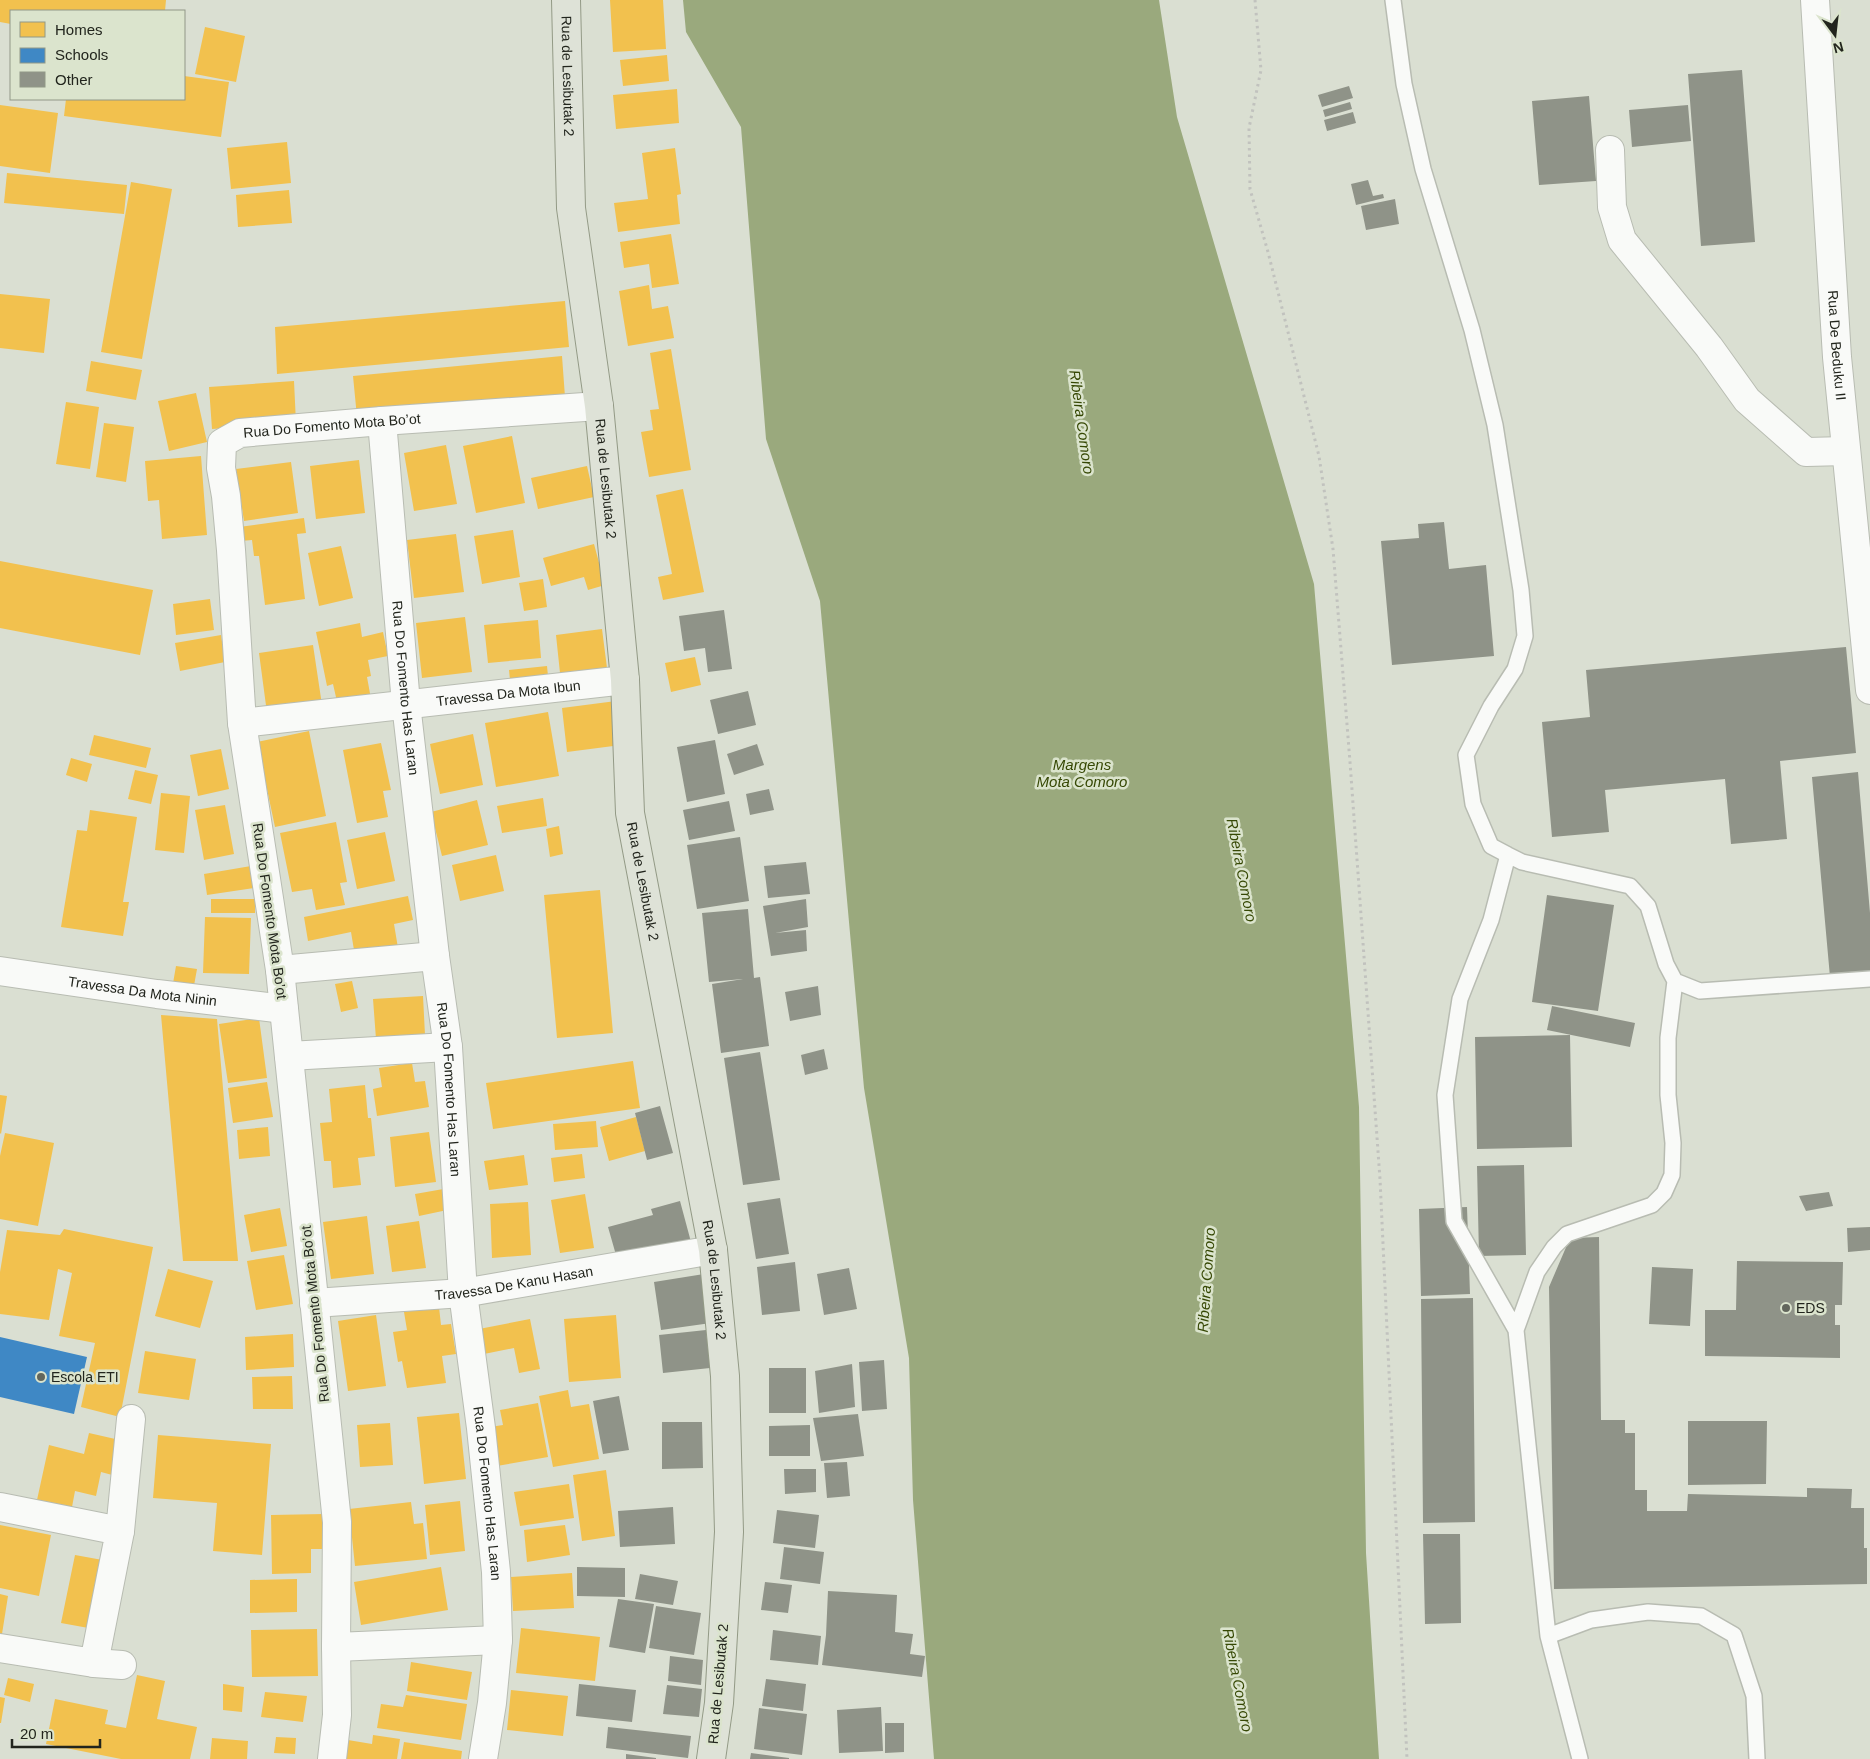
<svg xmlns="http://www.w3.org/2000/svg" width="1870" height="1759" font-family="Helvetica,sans-serif">
	<style>
		.water { fill: #9aa97d }
		.homes { fill: #f2c14e }
		.schools { fill: #3f88c5 }
		.building { fill: #8f9388 }
		.lines { fill: none; stroke-linecap: round; stroke-linejoin: round }
		.service-casing { stroke: #b8bcb2; stroke-width: 18 }
		.minor-casing { stroke: #b8bcb2; stroke-width: 30 }
		.primary-casing { stroke: #939a86; stroke-width: 30 }
		.path { stroke: #c1c2be; stroke-width: 3; stroke-dasharray: 2.5 4; stroke-linecap: butt }
		.service { stroke: #f9faf8; stroke-width: 15 }
		.minor { stroke: #f9faf8; stroke-width: 28 }
		.primary { stroke: #dee2d7; stroke-width: 28 }
		.poi-dot { fill: #62665c; stroke: #dbe4cd; stroke-width: 2 }
		.labels { text-anchor: middle; dominant-baseline: central; stroke-width: 5; stroke-linejoin: round; paint-order: stroke }
		.street-label { font-size: 14px; fill: #22251d; stroke: #dbe4cd }
		.poi-label { font-size: 14px; fill: #22251d; stroke: #dbe4cd; text-anchor: start }
		.water-label { font-size: 15px; font-style: italic; fill: #364804; stroke: #dbe4cd }
	</style>
	<rect width="100%" height="100%" fill="#dadfd2"/>
	<path class="water" d="M683,0H1159L1177,117L1314,584L1359,1107L1366,1553L1379,1759H934L913,1500L909,1358L864,1088L820,601L766,439L741,127L686,32Z"/>
	<path class="homes" d="M0,0H166L165,11H11V24L0,22Z
		M610,0H663L666,49L613,52Z
		M205,27L245,36L236,82L195,74Z
		M667,55L669,81L623,86L620,60Z
		M184,76L229,82L221,137L64,116L66,99H184Z
		M677,89L679,123L616,129L613,95Z
		M0,105L58,113L50,173L0,166Z
		M287,142L291,183L231,189L227,148Z
		M675,148L681,194L677,195L680,224L618,232L614,203L648,199L642,153Z
		M7,173L127,185L124,214L4,203Z
		M131,182L172,189L142,359L101,352Z
		M289,190L292,223L238,227L236,195Z
		M671,234L679,284L652,288L649,264L624,268L620,242Z
		M649,285L652,309L668,306L674,338L628,346L619,291Z
		M0,294L50,299L44,353L0,348Z
		M565,301L569,347L277,374L275,327Z
		M671,349L691,470L649,477L641,432L653,430L650,410L659,409L650,353Z
		M562,356L565,397L357,417L353,376Z
		M91,361L142,370L136,400L86,391Z
		M294,381L296,423L212,429L209,387Z
		M196,393L207,442L169,451L158,401Z
		M66,402L99,407L90,469L56,464Z
		M104,423L134,427L126,482L96,477Z
		M512,436L525,503L476,513L463,446Z
		M446,445L457,504L414,511L404,453Z
		M201,456L207,535L162,539L159,500L148,501L145,461Z
		M359,460L365,513L316,519L310,466Z
		M291,462L298,513L244,521L236,469Z
		M587,466L594,497L538,509L531,478Z
		M683,489L704,592L663,600L658,577L672,574L656,495Z
		M304,518L306,533L297,534L305,599L265,605L259,556H254L252,540L241,541L239,527Z
		M513,530L520,577L482,584L474,536Z
		M456,534L464,592L414,598L407,540Z
		M594,544L605,585L588,590L584,577L551,586L543,558Z
		M341,546L353,598L319,606L308,553Z
		M0,561L153,590L140,655L0,628Z
		M543,579L547,607L524,611L519,583Z
		M210,599L214,630L176,635L173,604Z
		M465,617L472,672L422,678L416,623Z
		M538,620L541,658L488,663L484,625Z
		M360,623L362,637L383,632L388,656L368,660L371,676L367,677L371,699L338,706L333,684L327,686L316,632Z
		M602,629L607,668L560,673L556,635Z
		M221,635L225,662L180,671L175,643Z
		M313,645L322,705L267,713L259,653Z
		M695,657L701,685L671,692L665,663Z
		M547,666L549,686L511,690L509,670Z
		M616,701L621,745L567,752L562,708Z
		M548,712L559,776L496,787L485,723Z
		M309,731L326,816L275,827L257,742Z
		M473,734L483,785L440,794L430,744Z
		M94,735L151,748L146,768L89,755Z
		M381,743L391,790L383,791L388,817L357,823L343,750Z
		M221,749L229,789L198,796L190,755Z
		M71,758L92,764L87,782L66,775Z
		M135,770L158,775L151,804L128,799Z
		M161,793L190,796L184,853L155,850Z
		M543,798L547,826L502,833L497,806Z
		M477,800L488,845L442,856L431,812Z
		M225,805L234,854L204,860L195,810Z
		M90,810L137,817L123,902H129L123,936L61,927L77,830L87,831Z
		M336,822L347,882L340,883L345,905L316,910L312,889L292,892L280,833Z
		M559,826L563,854L550,857L546,829Z
		M385,832L395,881L357,889L347,840Z
		M496,855L504,891L460,901L452,865Z
		M251,866L254,888L207,895L204,874Z
		M600,890L613,1033L557,1038L544,895Z
		M408,896L413,920L394,924L398,948L355,956L351,932L308,941L304,917Z
		M211,899H255V913H211Z
		M205,917L251,918L249,974L203,973Z
		M176,966L197,969L193,991L172,989Z
		M352,981L358,1008L341,1012L335,984Z
		M423,996L425,1035L376,1039L373,999Z
		M161,1015L217,1019L238,1261H183Z
		M259,1018L267,1078L228,1083L219,1024Z
		M633,1061L640,1108L493,1129L486,1083Z
		M412,1063L415,1082L425,1081L429,1107L377,1116L373,1089L382,1087L379,1068Z
		M267,1082L273,1117L233,1123L228,1088Z
		M365,1085L368,1118H371L375,1156L358,1158L361,1185L333,1188L331,1161H324L320,1123L332,1122L329,1089Z
		M0,1095L7,1096L1,1134L0,1133Z
		M636,1117L645,1151L609,1161L600,1127Z
		M596,1121L598,1147L555,1150L553,1124Z
		M268,1127L270,1156L239,1159L237,1130Z
		M429,1132L436,1182L395,1187L390,1137Z
		M5,1133L54,1143L38,1226L0,1219V1156Z
		M582,1154L585,1178L554,1182L551,1158Z
		M524,1155L528,1185L489,1190L484,1161Z
		M449,1188L452,1209L419,1216L415,1194Z
		M585,1194L594,1248L560,1253L551,1200Z
		M528,1202L531,1255L492,1258L490,1204Z
		M280,1208L287,1246L251,1252L244,1215Z
		M367,1216L374,1274L331,1279L323,1222Z
		M419,1221L426,1268L392,1272L386,1226Z
		M64,1229L153,1247L120,1417L81,1407L95,1343L59,1336L72,1273L58,1269L49,1320L0,1314V1272L7,1230L60,1235Z
		M284,1255L293,1304L256,1310L247,1261Z
		M168,1269L213,1281L200,1328L155,1316Z
		M439,1307L441,1325L451,1324L456,1354L442,1356L446,1383L407,1388L402,1361L398,1362L393,1332L407,1330L404,1312Z
		M376,1315L386,1386L348,1391L338,1321Z
		M616,1315L621,1378L569,1382L564,1319Z
		M530,1319L540,1369L519,1373L514,1348L484,1354L479,1329Z
		M293,1334L294,1367L246,1370L245,1337Z
		M145,1351L196,1359L189,1400L138,1393Z
		M292,1376L293,1409H253L252,1377Z
		M568,1390L571,1407L589,1404L599,1459L553,1467L539,1396Z
		M538,1403L548,1457L497,1466L490,1427L503,1425L500,1410Z
		M459,1413L466,1479L424,1484L417,1417Z
		M390,1423L393,1465L360,1467L357,1425Z
		M89,1433L124,1441L116,1476L101,1472L96,1496L75,1491L72,1507L37,1500L49,1445L84,1454Z
		M158,1435L271,1444L262,1555L213,1551L217,1503L153,1498Z
		M606,1470L615,1536L582,1541L573,1475Z
		M569,1484L574,1518L520,1526L514,1492Z
		M460,1501L465,1551L430,1555L425,1505Z
		M411,1502L414,1524L423,1523L427,1559L355,1566L349,1509Z
		M324,1514L325,1549H311V1573L272,1574L271,1515Z
		M0,1525L51,1535L39,1596L0,1588Z
		M565,1525L570,1555L527,1562L524,1530Z
		M75,1555L108,1561L94,1629L61,1623Z
		M441,1567L448,1610L361,1625L354,1582Z
		M572,1573L574,1608L513,1611L511,1577Z
		M297,1579V1612L250,1613V1580Z
		M0,1594L8,1596L2,1634H0Z
		M521,1628L600,1637L595,1681L516,1673Z
		M317,1629L318,1676L252,1677L251,1630Z
		M411,1662L472,1672L467,1700L407,1691Z
		M137,1675L165,1681L157,1719L197,1727L190,1759H121L46,1744L55,1699L108,1710L105,1724L126,1728Z
		M8,1678L34,1684L30,1702L4,1695Z
		M223,1684L244,1687L242,1712L223,1710Z
		M511,1690L568,1696L563,1736L507,1730Z
		M265,1692L307,1696L303,1722L261,1717Z
		M406,1695L467,1704L461,1740L377,1728L381,1704L403,1707Z
		M0,1697L5,1698L1,1723H0Z
		M373,1735L400,1739L397,1759H339L342,1739L372,1744Z
		M276,1737L296,1738L295,1754L274,1753Z
		M212,1738L248,1741L247,1759H210Z
		M404,1742L462,1751L461,1759H401Z"/>
	<path class="schools" d="M0,1337L87,1357L74,1414L0,1397Z"/>
	<path class="building" d="M1742,70L1755,242L1701,246L1688,74Z
		M1349,86L1353,98L1322,107L1318,95Z
		M1589,96L1596,181L1539,185L1532,101Z
		M1350,102L1352,109L1325,117L1323,110Z
		M1688,105L1691,141L1632,147L1629,110Z
		M1353,112L1356,123L1327,131L1324,120Z
		M1368,180L1373,196L1383,194L1384,198L1356,205L1351,184Z
		M1395,199L1399,224L1366,230L1361,206Z
		M1444,522L1449,569L1486,565L1494,656L1392,665L1381,541L1419,538L1418,524Z
		M724,610L732,669L708,672L705,648L684,651L679,616Z
		M1846,647L1856,753L1780,761L1787,839L1731,844L1725,779L1605,790L1609,832L1552,837L1542,722L1590,717L1586,670Z
		M748,691L756,725L718,734L710,700Z
		M715,740L725,794L687,802L677,747Z
		M757,744L764,765L734,775L727,754Z
		M1858,772L1870,913V974L1830,977L1812,777Z
		M769,789L774,810L750,815L746,794Z
		M729,801L735,831L689,840L683,810Z
		M740,837L749,901L697,909L687,845Z
		M806,862L810,894L768,898L764,866Z
		M1547,895L1614,905L1598,1011L1532,1002Z
		M806,899L808,927L775,933L806,930L807,951L771,956L763,906Z
		M748,909L754,978L760,977L769,1046L721,1053L712,984L743,979L709,982L702,913Z
		M818,986L821,1015L790,1021L785,992Z
		M1552,1006L1635,1023L1630,1047L1547,1030Z
		M1570,1035L1572,1147L1477,1149L1475,1037Z
		M824,1049L828,1069L805,1075L801,1055Z
		M760,1052L780,1180L743,1185L724,1058Z
		M660,1106L673,1153L647,1160L635,1113Z
		M1524,1165L1526,1255L1479,1256L1477,1166Z
		M1829,1192L1833,1206L1806,1211L1799,1196Z
		M780,1198L789,1254L756,1259L747,1203Z
		M680,1201L691,1242L618,1262L608,1227L653,1215L651,1209Z
		M1467,1207L1470,1294L1421,1296L1419,1209Z
		M1870,1227V1250L1848,1252L1847,1228Z
		M1599,1237L1601,1420H1625V1433H1635V1490H1647V1511H1687L1688,1494L1807,1497V1488L1852,1489L1851,1508H1864V1548H1867V1584L1554,1589L1549,1287L1570,1238Z
		M1737,1261L1843,1262L1842,1305H1835V1325H1840V1358L1705,1356V1310H1736Z
		M795,1262L800,1311L762,1315L757,1267Z
		M1652,1267L1693,1269L1690,1326L1649,1324Z
		M849,1268L857,1309L824,1315L817,1274Z
		M704,1274L711,1323L661,1330L654,1282Z
		M1473,1298L1475,1522L1423,1523L1421,1299Z
		M706,1330L710,1368L663,1373L659,1335Z
		M884,1360L887,1409L862,1411L859,1362Z
		M852,1364L855,1407L819,1413L815,1371Z
		M769,1368H806V1413H769Z
		M619,1396L629,1450L603,1454L593,1401Z
		M858,1414L864,1456L821,1461L813,1418Z
		M1688,1421H1767L1766,1484L1688,1485Z
		M662,1422H702L703,1468L662,1469Z
		M810,1425V1456H769V1426Z
		M847,1462L850,1496L827,1498L824,1463Z
		M784,1469H816V1492L785,1494Z
		M673,1507L675,1544L620,1547L618,1511Z
		M777,1510L819,1515L815,1548L773,1543Z
		M1423,1534H1460L1461,1623L1425,1624Z
		M784,1547L824,1552L820,1584L780,1579Z
		M577,1567L625,1568V1597L577,1596Z
		M640,1574L678,1581L673,1605L635,1599Z
		M765,1582L792,1585L788,1613L761,1610Z
		M828,1591L897,1595L895,1632L913,1634L910,1654L925,1656L922,1677L822,1665L826,1635Z
		M618,1599L654,1604L645,1653L609,1647Z
		M656,1606L701,1613L694,1655L649,1648Z
		M773,1630L821,1636L818,1665L770,1660Z
		M670,1656L703,1660L701,1685L668,1681Z
		M766,1679L806,1684L803,1711L762,1706Z
		M579,1684L636,1690L632,1722L576,1716Z
		M667,1685L702,1689L699,1717L663,1714Z
		M881,1707L883,1751L839,1753L837,1710Z
		M759,1708L807,1714L802,1755L754,1749Z
		M885,1723H904V1752L885,1753Z
		M608,1727L691,1736L688,1758L606,1748Z
		M751,1753L789,1758V1759H750Z
		M626,1754L656,1758V1759H626Z"/>
	<g class="lines">
		<g class="service-casing">
			<path id="service" d="M1393,0L1404,84L1423,169L1472,330L1495,425L1521,590L1525,636L1515,669L1491,706L1466,755L1473,804L1491,846L1508,855L1522,862L1630,886L1648,906L1666,964L1675,981L1700,991L1870,979
				M1508,855L1491,920L1460,999L1445,1095L1454,1221L1516,1330
				M1548,1636L1591,1620L1648,1612L1701,1616L1734,1635L1754,1696L1757,1759
				M1580,1759L1548,1636L1516,1330L1537,1272L1554,1247L1567,1234L1652,1205L1664,1193L1672,1175L1673,1143L1668,1095V1038L1675,981"/>
		</g>
		<g class="minor-casing">
			<g id="minor">
				<path id="s1" d="M1815,0L1837,357L1870,690"/>
				<path d="M1610,150L1612,207L1622,240L1709,347L1747,400L1806,452L1846,451"/>
				<path id="s2" d="M382,421L406,704L435,956L448,1047L463,1293L481,1428L496,1572L498,1640L492,1703L483,1759"/>
				<path id="s3" d="M242,723L625,680"/>
				<path d="M280,970L435,956"/>
				<path id="s4" d="M0,971L157,994L284,1009"/>
				<path d="M289,1056L448,1047"/>
				<path id="s5" d="M314,1303L463,1293L713,1250"/>
				<path d="M0,1507L120,1531L94,1663L0,1648"/>
				<path d="M120,1531L131,1419"/>
				<path d="M336,1647L498,1640"/>
				<path d="M94,1663L122,1665"/>
				<path id="s6" d="M332,1759L337,1715L336,1647L337,1522L280,970L242,723L231,550L226,496L221,468L222,443L240,433L382,421L599,406"/>
			</g>
		</g>
		<g class="primary-casing">
			<g id="primary">
				<path id="s7" d="M566,0L571,208L599,406L625,680L630,813L713,1250L725,1376L729,1532L719,1703L711,1759"/>
			</g>
		</g>
		<path class="path" d="M1255,0L1261,70L1249,128L1250,189L1268,252L1319,456L1333,549L1350,762L1380,1179L1407,1759"/>
		<use href="#service" class="service"/>
		<use href="#minor" class="minor"/>
		<use href="#primary" class="primary"/>
	</g>
	<g class="poi-dot">
		<circle cx="1786" cy="1308" r="5"/>
		<circle cx="41" cy="1377" r="5"/>
	</g>
	<g class="labels">
		<g class="street-label">
			<text stroke="none"><textPath href="#s7" startOffset="76">Rua de Lesibutak 2</textPath></text>
			<text stroke="none"><textPath href="#s1" startOffset="346">Rua De Beduku II</textPath></text>
			<text stroke="none"><textPath href="#s6" startOffset="1436">Rua Do Fomento Mota Bo’ot</textPath></text>
			<text stroke="none"><textPath href="#s7" startOffset="481">Rua de Lesibutak 2</textPath></text>
			<text stroke="none"><textPath href="#s2" startOffset="268">Rua Do Fomento Has Laran</textPath></text>
			<text stroke="none"><textPath href="#s3" startOffset="268">Travessa Da Mota Ibun</textPath></text>
			<text stroke="none"><textPath href="#s7" startOffset="886">Rua de Lesibutak 2</textPath></text>
			<text transform="translate(270 911) rotate(82)">Rua Do Fomento Mota Bo’ot</text>
			<text stroke="none"><textPath href="#s4" startOffset="144">Travessa Da Mota Ninin</textPath></text>
			<text stroke="none"><textPath href="#s2" startOffset="672">Rua Do Fomento Has Laran</textPath></text>
			<text stroke="none"><textPath href="#s7" startOffset="1291">Rua de Lesibutak 2</textPath></text>
			<text stroke="none"><textPath href="#s5" startOffset="201">Travessa De Kanu Hasan</textPath></text>
			<text transform="translate(315 1314) rotate(-96)">Rua Do Fomento Mota Bo’ot</text>
			<text stroke="none"><textPath href="#s2" startOffset="1078">Rua Do Fomento Has Laran</textPath></text>
			<text transform="translate(718 1684) rotate(-85)">Rua de Lesibutak 2</text>
		</g>
		<g class="poi-label">
			<text x="1796" y="1308">EDS</text>
			<text x="51" y="1377">Escola ETI</text>
		</g>
		<g class="water-label">
			<text transform="translate(1082 422) rotate(82)">Ribeira Comoro</text>
			<text x="1082" y="764">Margens<tspan x="1082" dy="17">Mota Comoro</tspan></text>
			<text transform="translate(1242 870) rotate(79)">Ribeira Comoro</text>
			<text transform="translate(1206 1280) rotate(-86)">Ribeira Comoro</text>
			<text transform="translate(1238 1680) rotate(79)">Ribeira Comoro</text>
		</g>
	</g>
	<rect x="10" y="10" width="175" height="90" fill="#dbe4cd" stroke="#919887"/>
	<rect x="20" y="22" width="25" height="15" fill="#f2c14e" stroke="#919887"/>
	<text x="55" y="35" font-size="15" fill="#22251d">Homes</text>
	<rect x="20" y="48" width="25" height="15" fill="#3f88c5" stroke="#919887"/>
	<text x="55" y="60" font-size="15" fill="#22251d">Schools</text>
	<rect x="20" y="72" width="25" height="15" fill="#8f9388" stroke="#919887"/>
	<text x="55" y="85" font-size="15" fill="#22251d">Other</text>
	<g transform="translate(1835 35) rotate(165)" stroke="#dbe4cd" stroke-width="4" paint-order="stroke">
	<path d="M0-4L9 19L0 12L-9 19Z" fill="#22251d"/>
	<text y="-8" font-size="14" font-weight="bold" text-anchor="middle" fill="#22251d">N</text>
	</g>
	<path d="M12 1739v8h88v-8" fill="none" stroke="#22251d" stroke-width="2.5"/>
	<text x="20" y="1739" font-size="15" fill="#22251d" stroke="#dbe4cd" stroke-width="4" paint-order="stroke">20 m</text>
</svg>
